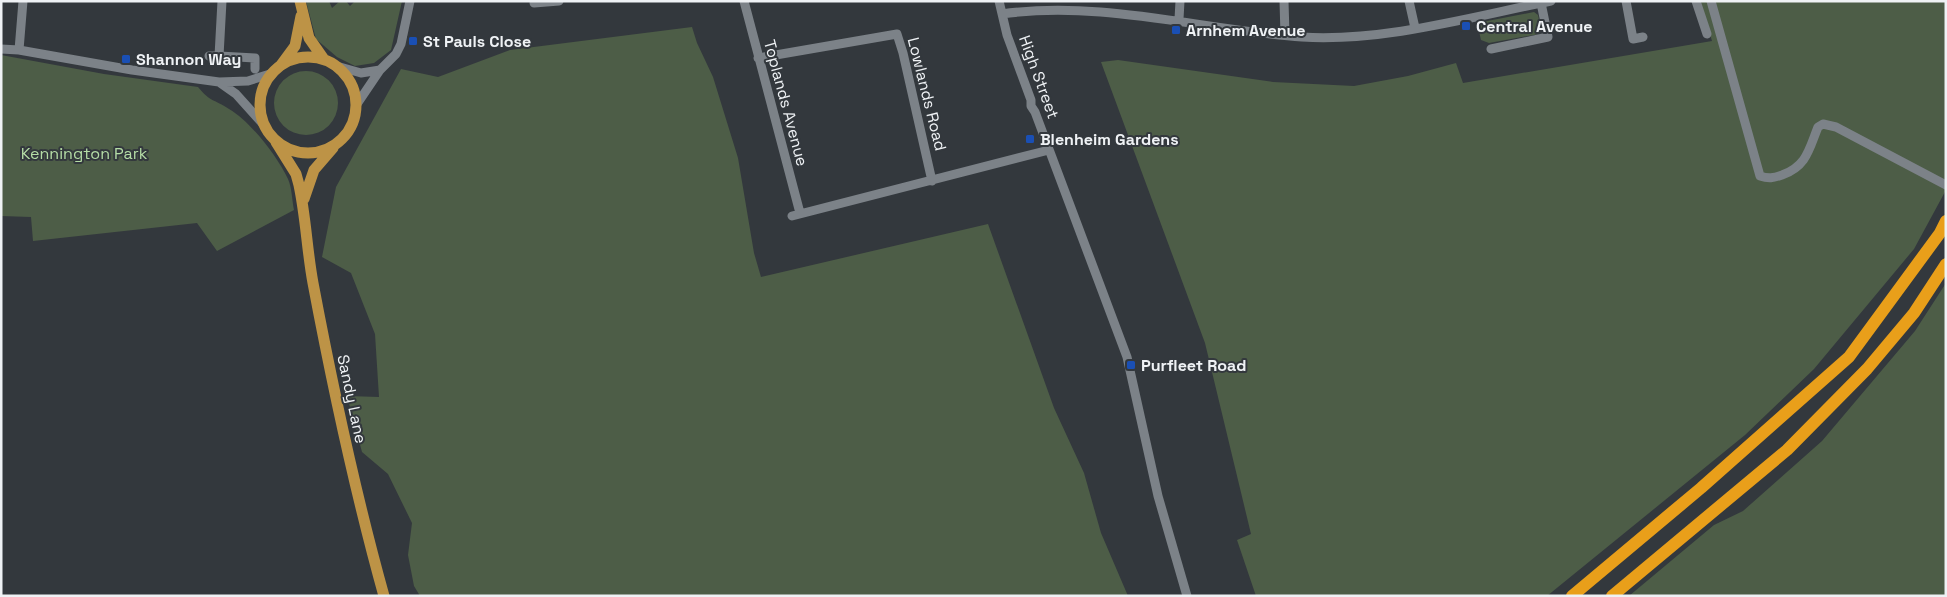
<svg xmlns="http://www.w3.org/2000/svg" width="1947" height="597" font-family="'Space Grotesk',sans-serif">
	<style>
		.green { fill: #4d5d47 }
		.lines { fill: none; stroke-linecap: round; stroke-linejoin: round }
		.minor { stroke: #7c8288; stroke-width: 9 }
		.major { stroke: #bd9346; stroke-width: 11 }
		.highway { stroke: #e99f1a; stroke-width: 12 }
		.transit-dot { fill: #1a4fb4; stroke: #33383d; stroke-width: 2 }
		.labels { text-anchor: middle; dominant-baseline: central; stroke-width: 4; stroke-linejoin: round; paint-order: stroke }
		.poi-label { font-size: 16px; font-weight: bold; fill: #eff2f5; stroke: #33383d; text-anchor: start }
		.street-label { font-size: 16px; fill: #eff2f5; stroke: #33383d }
		.park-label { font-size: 16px; fill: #b5dda6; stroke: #33383d }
	</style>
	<rect width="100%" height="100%" fill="#33383d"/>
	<path class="green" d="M306,1H329L332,8L340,1H346L350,6L355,1H402L391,50L374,63L355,66L337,57L316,39Z
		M1700,1H1946V190L1914,249L1814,369L1745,435L1547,596H1256L1237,540L1251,534L1205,343L1101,62L1118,60L1273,82L1354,86L1408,76L1456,63L1463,83L1712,41Z
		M1534,12L1538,15L1541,30L1539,34L1489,43L1481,40L1477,23Z
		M692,27L697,43L713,77L738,158L754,253L761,277L988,224L1054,408L1084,473L1101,533L1128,596H420L414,586L408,555L412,523L388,474L362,452L347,396L379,397L375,334L351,273L322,257L336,187L401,69L438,77L510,50Z
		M1,55L104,74L198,87C210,102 214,99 229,109C251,122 277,156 288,179C292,188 292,200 294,210L217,251L197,223L33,241L31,217L1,216Z
		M274 103a32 32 0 1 1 64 0a32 32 0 1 1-64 0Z
		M1946,283V596H1629L1714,525L1743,511L1822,441L1915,331Z"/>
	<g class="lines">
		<path class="minor" d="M744,1L800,213
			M999,1L1007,35L1031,100V106L1035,112L1127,357L1158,496L1187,596
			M1284,1L1285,35
			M1409,1L1415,28
			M1626,1L1633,39L1643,37
			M1696,1L1707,34
			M1711,1L1760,176C1769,179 1773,178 1782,175C1807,166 1809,149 1818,127L1823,124L1836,127L1946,185
			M534,3L559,1
			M1002,14C1102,0 1202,30 1302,37C1384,42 1471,17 1551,1
			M1179,19L1180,1
			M1,49L19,50L132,70L219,82L248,81L270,74
			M1491,49L1548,37L1541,3
			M19,50L23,1
			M209,56H219L222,1
			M219,56L255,58V69
			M758,58L897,34L903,53L932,181
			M340,67L361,73L380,70
			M219,82L236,94L263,124
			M357,104L380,70L396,54L401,44L410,1
			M792,216L1049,150"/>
		<path class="major" d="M300,1L309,38L323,58
			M260 105a48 48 0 1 1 96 0a48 48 0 1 1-96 0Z
			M281,65L295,46L301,16
			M276,142L296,174L299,185C306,218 307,251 313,283C333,389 355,492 384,596
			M304,199L314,170L333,148"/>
		<path class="highway" d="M1572,596L1701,488L1849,357L1940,233L1946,221
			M1612,596L1787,450L1867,369L1914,313L1946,264"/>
	</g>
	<g class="transit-dot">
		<rect x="1461" y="21" width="10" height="10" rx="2.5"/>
		<rect x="1171" y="25" width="10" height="10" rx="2.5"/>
		<rect x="408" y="36" width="10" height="10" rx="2.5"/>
		<rect x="121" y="54" width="10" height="10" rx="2.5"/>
		<rect x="1025" y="134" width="10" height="10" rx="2.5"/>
		<rect x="1126" y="360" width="10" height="10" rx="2.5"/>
	</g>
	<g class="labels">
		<g class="poi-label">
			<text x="1476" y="26">Central Avenue</text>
			<text x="1186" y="30">Arnhem Avenue</text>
			<text x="423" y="41">St Pauls Close</text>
			<text x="136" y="59">Shannon Way</text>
			<text x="1040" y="139">Blenheim Gardens</text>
			<text x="1141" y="365">Purfleet Road</text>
		</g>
		<g class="street-label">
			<text transform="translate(1039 77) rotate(70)">High Street</text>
			<text transform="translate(927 94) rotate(76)">Lowlands Road</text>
			<text transform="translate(786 103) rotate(75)">Toplands Avenue</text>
			<text transform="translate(352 399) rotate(78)">Sandy Lane</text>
		</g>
		<g class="park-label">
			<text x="84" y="153">Kennington Park</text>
		</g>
	</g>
	<rect width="1947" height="597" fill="none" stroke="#eff2f5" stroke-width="5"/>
</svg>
